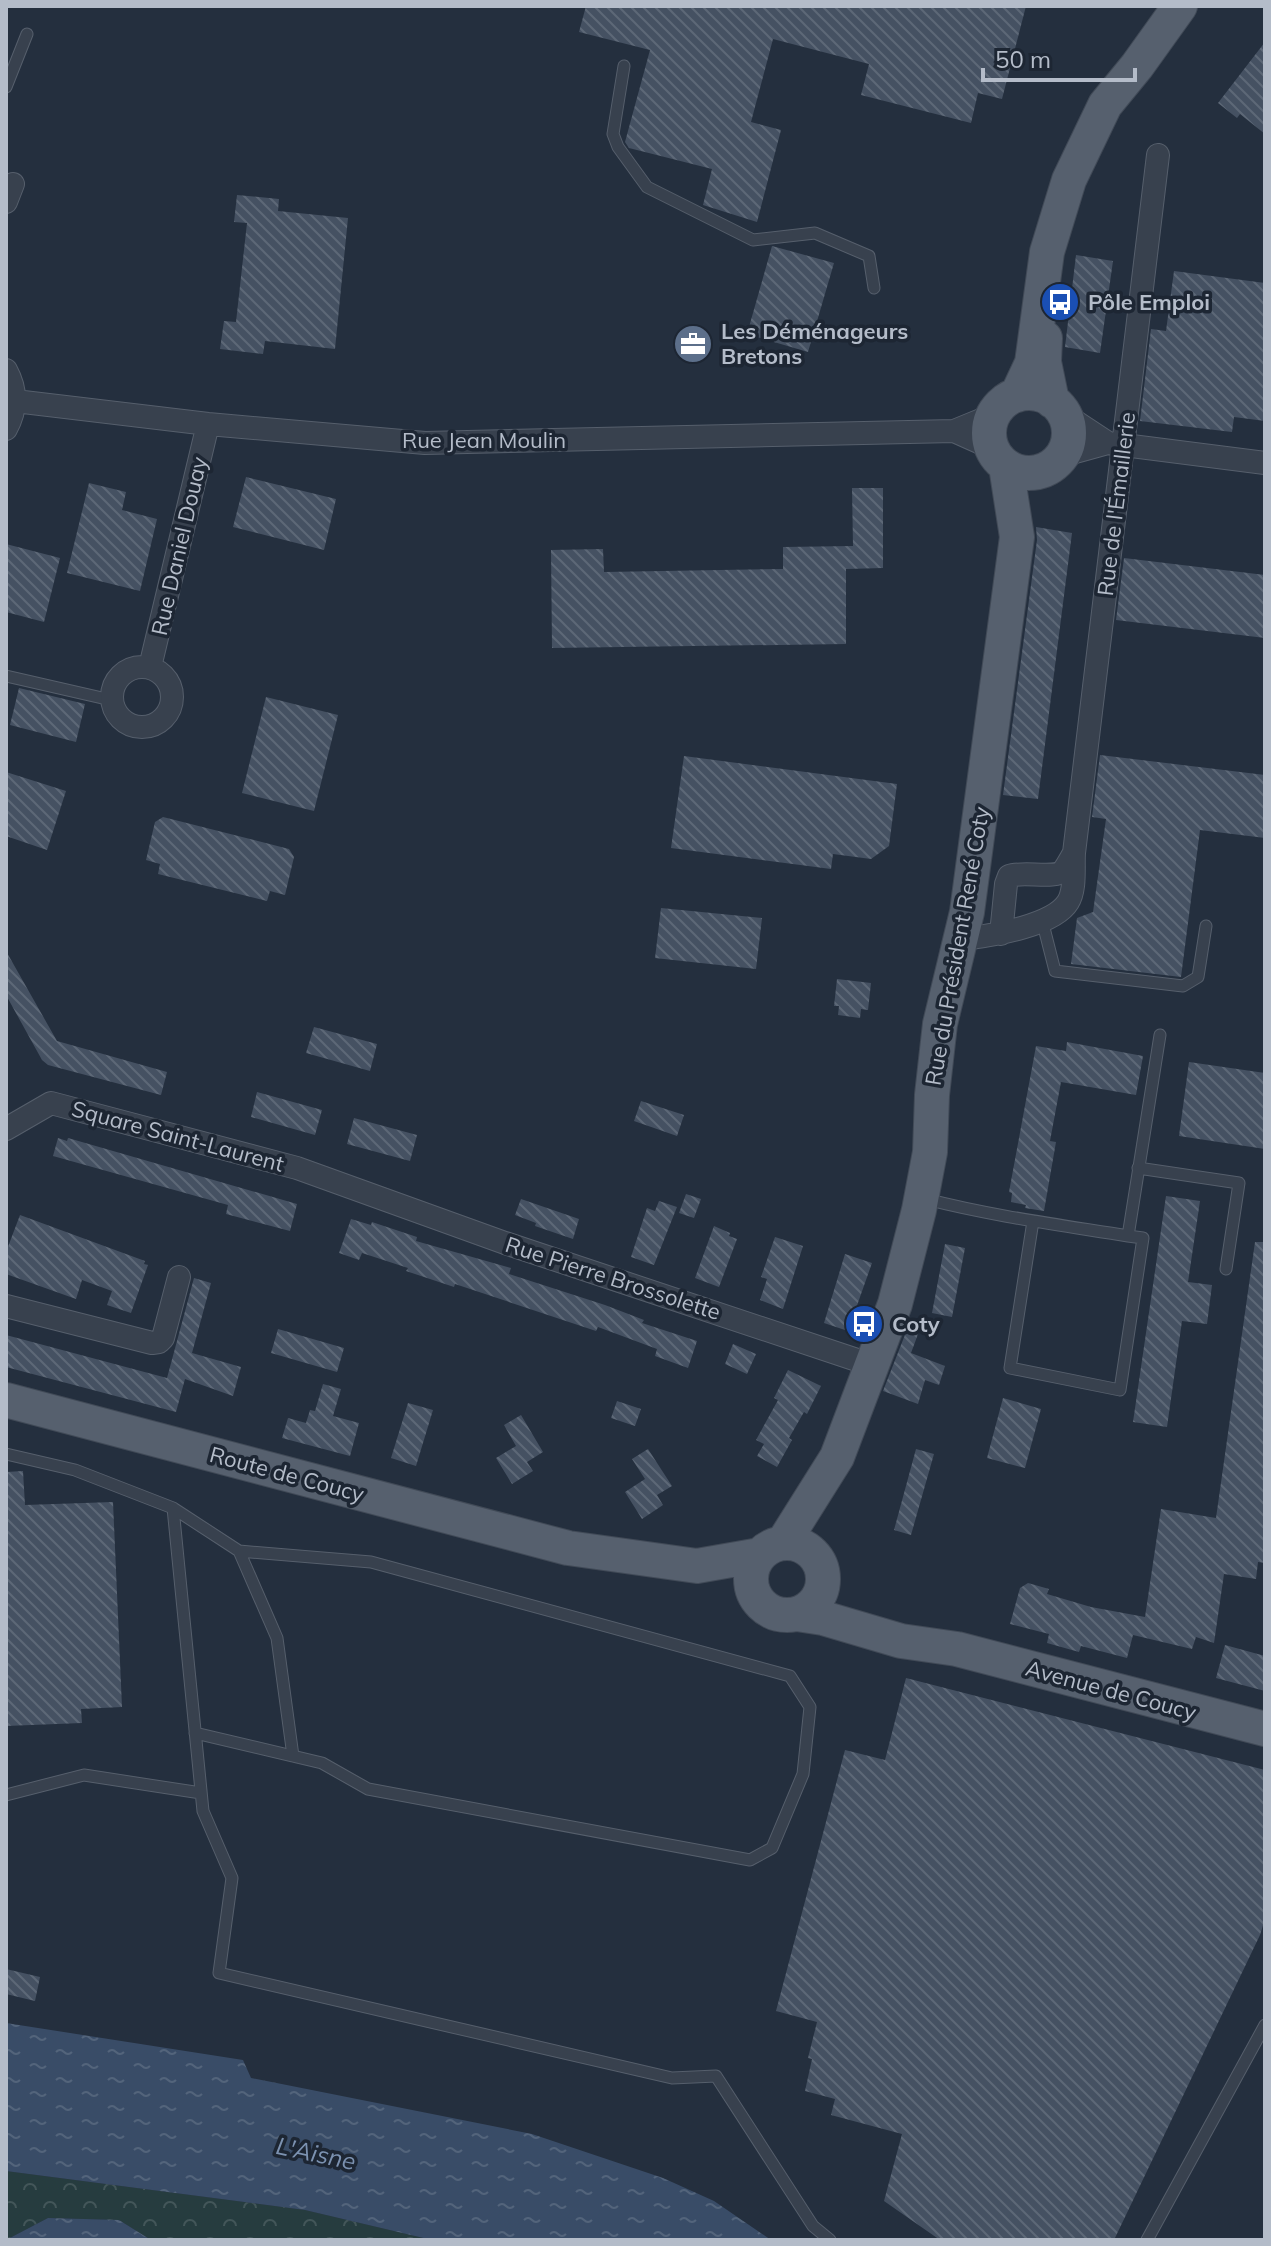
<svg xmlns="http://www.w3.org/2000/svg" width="1271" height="2246" font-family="Mulish,sans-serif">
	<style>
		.forest { fill: url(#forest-crowns) }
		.water { fill: url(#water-ripples) }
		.building { fill: url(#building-back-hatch) }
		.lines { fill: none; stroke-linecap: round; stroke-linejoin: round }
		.service-casing { stroke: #565f6c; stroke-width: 13 }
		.minor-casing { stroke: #565f6c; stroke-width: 24 }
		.primary-casing { stroke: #414a57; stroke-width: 36 }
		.service { stroke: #38414e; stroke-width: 11 }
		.minor { stroke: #38414e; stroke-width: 22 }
		.primary { stroke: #56606e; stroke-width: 34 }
		.labels { text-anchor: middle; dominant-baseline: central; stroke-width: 7; stroke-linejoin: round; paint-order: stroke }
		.poi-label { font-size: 22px; font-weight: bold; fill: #b4bcc9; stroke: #1d2633; text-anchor: start }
		.street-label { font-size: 22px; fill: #b4bcc9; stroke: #1d2633 }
		.water-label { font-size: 24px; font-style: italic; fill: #7c92b1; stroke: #1d2633 }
	</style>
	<defs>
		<pattern id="forest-crowns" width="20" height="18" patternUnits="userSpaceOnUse" patternTransform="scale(2)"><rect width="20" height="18" fill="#263c3f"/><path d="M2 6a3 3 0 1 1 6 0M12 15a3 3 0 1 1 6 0" fill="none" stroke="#435659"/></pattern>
		<pattern id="water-ripples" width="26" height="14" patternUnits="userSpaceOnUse" patternTransform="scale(2)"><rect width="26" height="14" fill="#394c67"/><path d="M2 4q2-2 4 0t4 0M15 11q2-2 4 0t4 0" fill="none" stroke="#53647b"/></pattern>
		<pattern id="building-back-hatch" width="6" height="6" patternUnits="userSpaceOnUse" patternTransform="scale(2)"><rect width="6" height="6" fill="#455162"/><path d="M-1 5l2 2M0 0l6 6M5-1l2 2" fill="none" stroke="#5d6877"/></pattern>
	</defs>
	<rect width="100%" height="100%" fill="#242f3e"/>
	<path class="forest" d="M6,2171L305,2210L432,2240H151L119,2220L48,2218L6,2240Z"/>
	<path class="water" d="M6,2023L243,2060L251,2078L532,2134L663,2178L714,2201L771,2240H432L305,2210L6,2171Z
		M48,2218L119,2220L151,2240H6Z"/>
	<path class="building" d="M586,6H1026L1002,99L978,93L971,123L861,95L869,64L773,39L751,122L781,130L757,222L703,205L712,169L629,148L625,142L650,50L579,32Z
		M1265,42V134L1240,114L1237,118L1218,103Z
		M237,195L279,199L278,211L348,218L335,349L265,341L263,354L220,349L224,321L236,322L247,223L234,222Z
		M772,246L834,263L808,352L747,334Z
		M1076,255L1113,261L1100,353L1065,347Z
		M1174,271L1265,283V421L1234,417L1232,432L1140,421L1151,329L1166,331Z
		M246,477L336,499L324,550L233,527Z
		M89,483L126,492L122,510L157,519L140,591L67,573Z
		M852,488H883V568L846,569V644L552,648L551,550L603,549L604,572L783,569V547L853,546Z
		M1036,527L1072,533L1038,799L1003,795L1037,540Z
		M6,544L60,558L44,622L6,612Z
		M1124,558L1265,575V638L1116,620Z
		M19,688L85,704L76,742L10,725Z
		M266,697L338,715L314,811L242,793Z
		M1100,755L1265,775V838L1200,830L1181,977L1071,964L1077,918L1093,912L1106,819L1092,817Z
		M684,756L897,784L889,846L871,859L833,854L831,869L671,848Z
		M6,772L66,791L47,850L6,836Z
		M163,817L289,849L294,857L285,895L270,891L267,901L158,874L160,864L146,860L155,822Z
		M661,908L762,918L756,969L655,958Z
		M6,951L57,1041L167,1072L161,1095L48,1065L42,1060L6,995Z
		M837,979L871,983L868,1010L861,1009L860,1018L838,1015L839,1006H834Z
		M314,1027L377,1044L370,1071L306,1053Z
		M1067,1042L1143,1056L1136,1095L1061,1082L1050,1141L1056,1142L1044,1211L1025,1208L1026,1205L1011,1202L1012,1193L1009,1192L1036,1046L1066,1051Z
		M1189,1062L1265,1073V1149L1179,1136Z
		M257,1092L322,1110L315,1135L251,1117Z
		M641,1101L684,1115L677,1136L634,1121Z
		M354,1118L417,1135L410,1161L347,1144Z
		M58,1138L67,1141L68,1138L297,1204L290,1231L226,1214L228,1205L53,1156Z
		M686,1194L701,1199L694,1218L679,1213Z
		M1166,1196L1200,1201L1188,1282L1212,1285L1207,1324L1182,1321L1167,1427L1133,1422Z
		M521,1199L579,1219L573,1239L535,1226L536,1223L515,1215Z
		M659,1201L677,1207L654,1265L631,1257L647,1208L655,1211Z
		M20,1215L145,1261L144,1264L148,1265L131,1313L107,1305L112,1291L82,1280L76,1299L6,1274V1252Z
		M351,1219L371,1225L372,1222L417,1237L416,1241L511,1268L509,1274L605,1305L644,1320L642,1323L697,1341L688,1368L655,1356L657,1349L598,1327L596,1331L455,1284L454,1287L406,1271L408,1268L362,1253L359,1260L339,1253Z
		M714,1226L730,1233L729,1236L737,1239L719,1287L695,1278Z
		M775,1237L803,1246L783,1309L760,1300L767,1279L761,1277Z
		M1255,1242H1265V1563L1258,1562L1256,1579L1224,1574L1214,1643L1196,1637L1192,1649L1133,1635L1127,1658L1081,1646L1079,1652L1047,1643L1049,1634L1010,1624L1020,1588L1028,1583L1049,1589L1047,1594L1091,1607L1145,1617L1161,1509L1216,1518Z
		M945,1244L965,1248L952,1317L932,1313Z
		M845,1254L872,1263L848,1331L824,1323Z
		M194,1278L211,1283L192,1353L241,1367L233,1396L185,1379L176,1412L6,1367V1335L167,1378Z
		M910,1322L921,1326L911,1353L945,1366L939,1385L925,1380L918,1404L883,1391Z
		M278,1329L344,1348L337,1372L271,1353Z
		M733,1344L756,1354L747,1374L725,1364Z
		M788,1370L821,1386L807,1414L804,1412L789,1438L792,1440L777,1467L757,1456L764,1444L756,1440L778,1400L774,1398Z
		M323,1384L341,1389L333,1416L359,1423L350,1456L282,1438L288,1418L306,1423L310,1410L315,1411Z
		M1003,1398L1041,1409L1025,1468L987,1458Z
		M617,1401L641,1409L635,1426L611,1418Z
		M408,1403L433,1410L416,1466L391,1458Z
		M521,1415L543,1452L527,1462L533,1471L512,1484L496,1458L516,1446L504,1425Z
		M648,1449L672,1486L657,1495L663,1505L642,1519L625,1492L645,1479L632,1459Z
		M916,1449L934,1454L911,1535L894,1530Z
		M23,1471L25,1505L113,1502L122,1707L81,1709L82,1723L6,1726V1472Z
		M1225,1645L1265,1656V1691L1216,1678Z
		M906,1678L1265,1770V1919L1260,1935L1114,2240H940L884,2201L902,2134L831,2115L835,2099L805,2091L812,2059L808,2058L817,2022L776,2011L845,1750L885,1760Z
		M6,1969L40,1977L35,2001L6,1994Z"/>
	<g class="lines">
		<g class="service-casing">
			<path id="service" d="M624,66L613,134L618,147L647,187L753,240L815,233L869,256L874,288
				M6,87L27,34
				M6,676L111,700
				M1042,920L1055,971L1183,986L1198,977L1206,926
				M1138,1168L1239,1183L1226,1269
				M926,1199C992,1216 1060,1225 1128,1236L1143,1238L1120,1390L1010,1368L1033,1221
				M1128,1236L1160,1035
				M6,1454L75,1470L173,1508L203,1811L232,1878L219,1973L672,2078L716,2076L813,2226L830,2240
				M173,1508L239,1551L371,1562L790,1676L810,1707L803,1774L772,1848L750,1860L368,1789L322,1763L195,1733
				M239,1551L277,1638L293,1756
				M6,1795L84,1775L201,1793
				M1147,2240L1265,2025"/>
		</g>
		<g class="minor-casing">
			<path id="minor" d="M6,202L13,184
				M6,370C17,390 17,409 6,429
				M15,401L208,424L425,443L954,431L993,415
				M1064,414L1108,443
				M954,431L992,448
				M1061,456L1108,443L1265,463
				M112 697a30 30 0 1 1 60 0a30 30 0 1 1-60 0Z
				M150,667L208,424
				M1001,934L1006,884L1009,876C1023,871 1055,879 1063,871C1067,866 1071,858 1074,853
				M970,938C995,935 1054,925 1068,902C1076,889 1073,868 1074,853L1158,155
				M6,1129L51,1103L297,1168L505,1243L872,1365
				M6,1306L152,1343L159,1342L163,1338L179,1277"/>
		</g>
		<g class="primary-casing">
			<path id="primary" d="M1045,338L1044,362L1052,401
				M989 433a40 40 0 1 1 80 0a40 40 0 1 1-80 0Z
				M1017,395L1032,363L1047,252L1069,180L1105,105L1137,66L1180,6
				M6,1400L568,1548L697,1566L760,1555
				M783,1543L837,1457L895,1304L919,1210L930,1152L932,1095L940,1024L967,912L1017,537L1006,466
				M751 1579a36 36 0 1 1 72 0a36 36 0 1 1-72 0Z
				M797,1614L823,1618L901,1641L957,1649L1265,1729"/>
		</g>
		<use href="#service" class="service"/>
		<use href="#minor" class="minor"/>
		<use href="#primary" class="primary"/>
	</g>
	<defs>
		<g id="bus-disc" transform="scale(2)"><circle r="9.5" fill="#1a4fb4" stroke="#1d2633"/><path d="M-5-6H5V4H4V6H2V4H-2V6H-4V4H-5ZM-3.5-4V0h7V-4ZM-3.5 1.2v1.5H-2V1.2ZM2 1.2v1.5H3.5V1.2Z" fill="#fff"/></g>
		<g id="office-disc" transform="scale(2)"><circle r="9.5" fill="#5c6f8a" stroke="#1d2633"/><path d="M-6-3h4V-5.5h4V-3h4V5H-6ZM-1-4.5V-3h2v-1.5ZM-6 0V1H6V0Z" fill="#fff"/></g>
	</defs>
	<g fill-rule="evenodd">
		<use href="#bus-disc" x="1060" y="302"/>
		<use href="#office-disc" x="693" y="344"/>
		<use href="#bus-disc" x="864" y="1324"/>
	</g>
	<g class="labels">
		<g class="poi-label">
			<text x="1088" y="302">Pôle Emploi</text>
			<text x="721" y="331">Les Déménageurs<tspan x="721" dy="25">Bretons</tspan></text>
			<text x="892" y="1324">Coty</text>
		</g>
		<g class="street-label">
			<text x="484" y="440">Rue Jean Moulin</text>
			<text transform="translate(1116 504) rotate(-83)">Rue de l'Émaillerie</text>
			<text transform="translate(179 546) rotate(-77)">Rue Daniel Douay</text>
			<text transform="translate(957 946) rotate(-80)">Rue du Président René Coty</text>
			<text transform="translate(178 1136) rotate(15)">Square Saint-Laurent</text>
			<text transform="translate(613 1278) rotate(18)">Rue Pierre Brossolette</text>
			<text transform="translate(287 1474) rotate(15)">Route de Coucy</text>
			<text transform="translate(1111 1690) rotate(15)">Avenue de Coucy</text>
		</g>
		<g class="water-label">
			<text transform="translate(316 2153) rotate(12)">L'Aisne</text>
		</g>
	</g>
	<rect width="1271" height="2246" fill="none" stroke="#b4bcc9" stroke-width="16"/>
	<path d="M983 68v12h152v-12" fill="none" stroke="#b4bcc9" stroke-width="4"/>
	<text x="995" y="68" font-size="24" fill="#b4bcc9" stroke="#1d2633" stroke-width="6" paint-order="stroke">50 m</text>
</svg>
